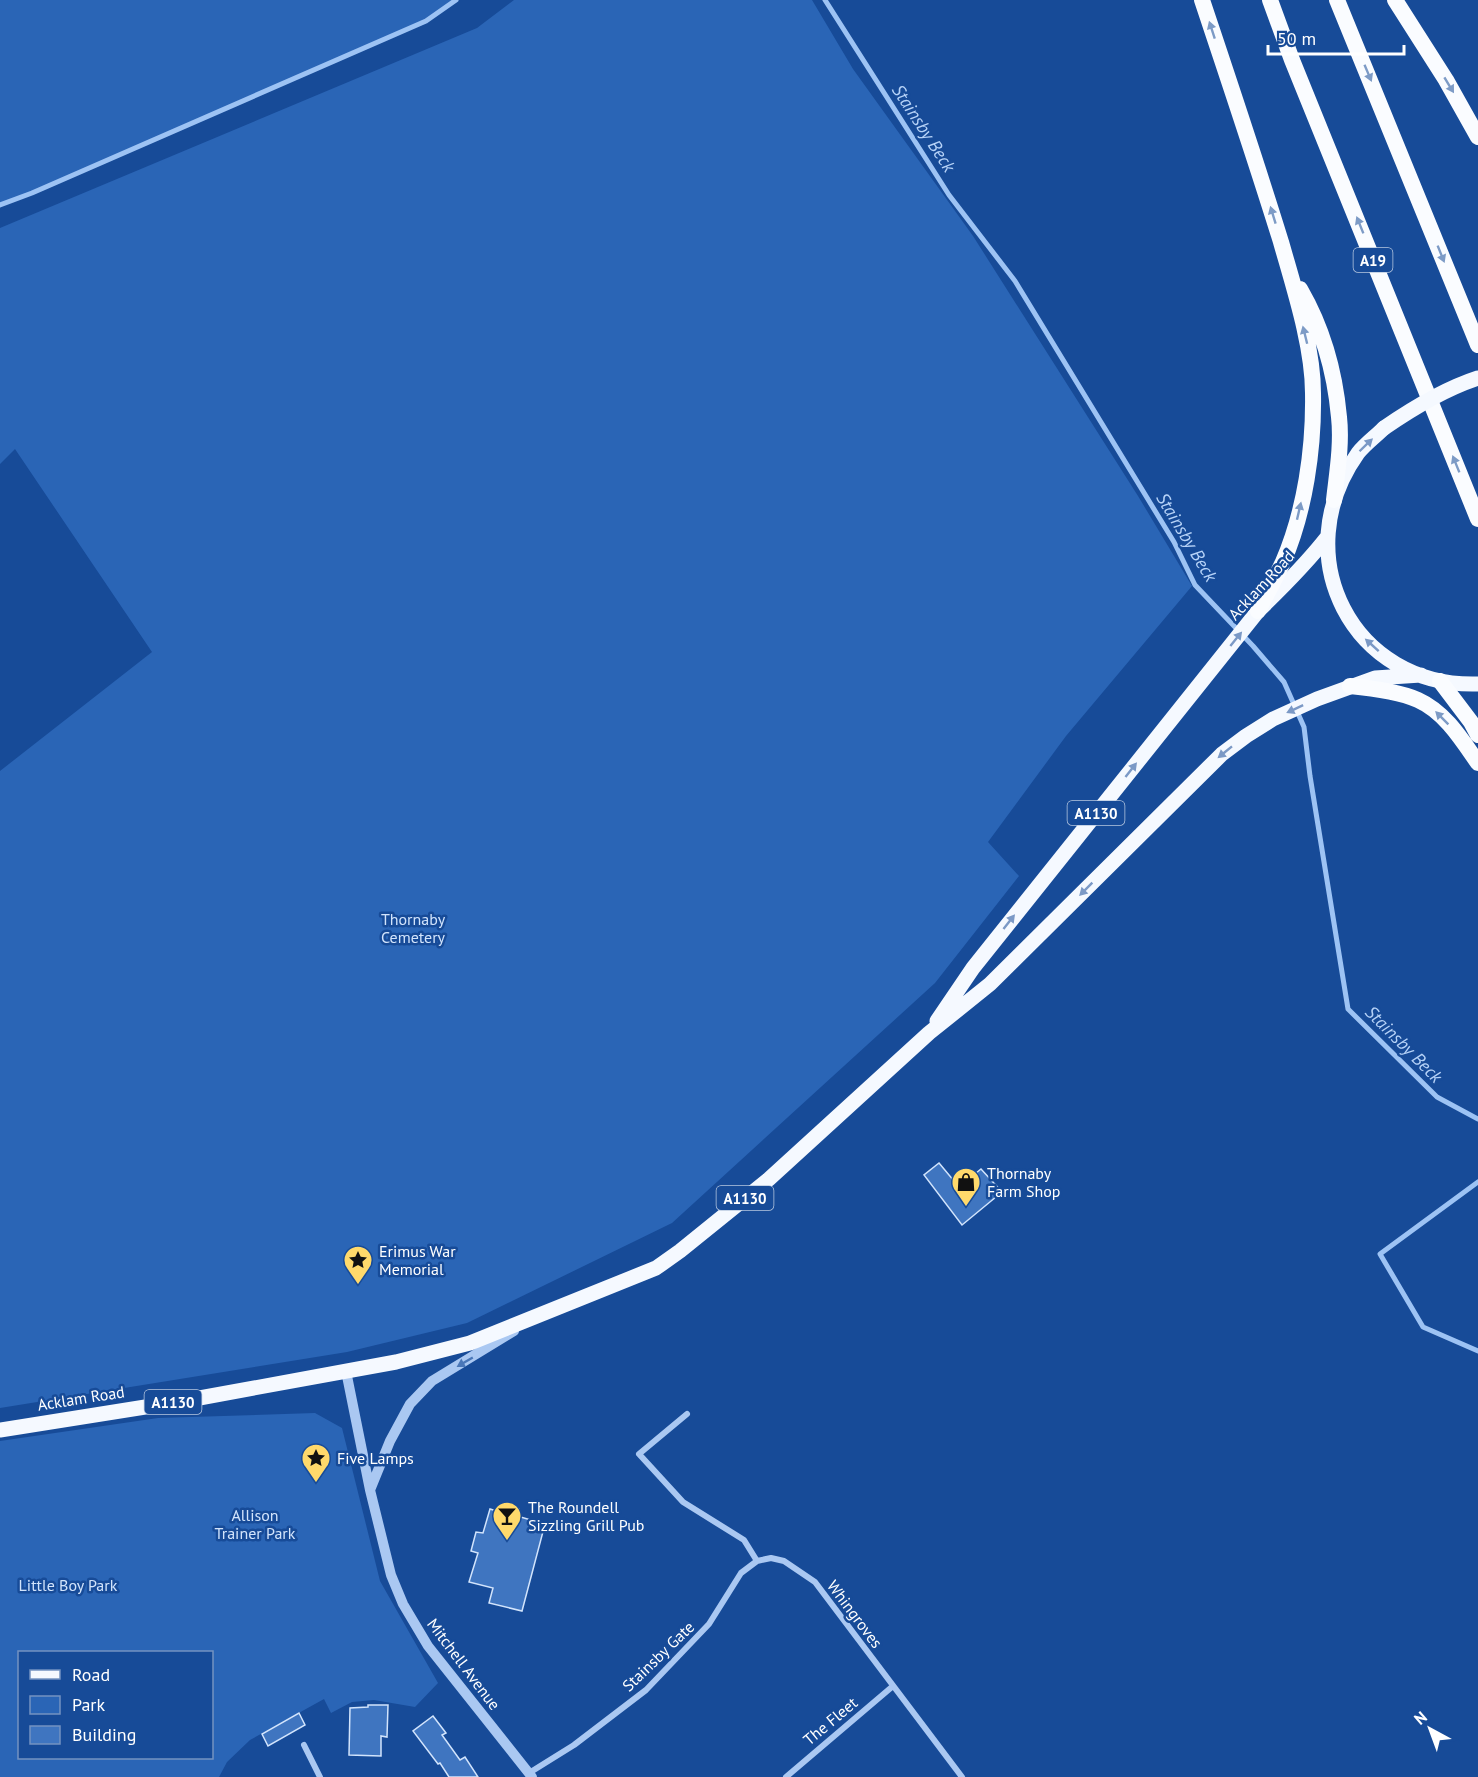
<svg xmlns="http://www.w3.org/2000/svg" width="1478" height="1777" font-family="'PT Sans',sans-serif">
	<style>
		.green { fill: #2a65b6; fill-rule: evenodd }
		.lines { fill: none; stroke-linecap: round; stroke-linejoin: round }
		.stream { stroke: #9dc3f4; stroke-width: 5 }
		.building { fill: #3f75c0; stroke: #d2e4fc; stroke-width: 1.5 }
		.minor { stroke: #aac8f2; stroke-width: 6 }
		.tertiary { stroke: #aac8f2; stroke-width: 10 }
		.primary { stroke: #f5f9ff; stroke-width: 15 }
		.trunk { stroke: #fafcff; stroke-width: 16 }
		.primary-bridge { stroke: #f5f9ff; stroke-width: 15 }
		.oneway { fill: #7d9bc6 }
		.oneway2 { fill: #7b99c6 }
		.oneway3 { fill: #4a77b8 }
		.labels { text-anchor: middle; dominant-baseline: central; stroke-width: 5; stroke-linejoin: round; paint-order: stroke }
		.shield { fill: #174b98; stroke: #b9c9e0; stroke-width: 1.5 }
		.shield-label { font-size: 15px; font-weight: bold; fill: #fff }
		.street-label { font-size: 16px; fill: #fff; stroke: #174b98 }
		.park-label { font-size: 16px; fill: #d2e4fc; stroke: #174b98 }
		.poi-label { font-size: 16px; fill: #fff; stroke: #174b98; text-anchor: start }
		.water-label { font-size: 18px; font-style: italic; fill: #b7d3f8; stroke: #174b98 }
	</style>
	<rect width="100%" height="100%" fill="#174b98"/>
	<path class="green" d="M0,0H456L426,21L32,193L0,205Z
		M514,0H812L853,69L973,236L1138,496L1192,586L1066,736L988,842L1019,876L935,983L672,1223L467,1323L347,1352L0,1408V771L152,652L15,449L0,464V228L477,28Z
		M315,1413L342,1428L380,1581L438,1683L415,1707L374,1700L352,1702L331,1713L324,1699L250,1740L227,1762L219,1777H0V1441L158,1418ZM20,1652H212V1758H20Z"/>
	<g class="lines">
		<path class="stream" d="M825,0L949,195L1015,281L1174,542L1195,585L1253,646L1284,682L1304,727L1310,776L1348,1009L1437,1097L1478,1119
			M0,205L32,193L426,21L456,0
			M1478,1182L1380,1254L1423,1327L1478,1351"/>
	</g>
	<path class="building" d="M939,1163L959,1187L981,1169L1002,1192L962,1225L924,1175Z
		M505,1505L519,1509L517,1516L545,1524L522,1611L489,1603L493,1588L469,1582L478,1553L471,1551L476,1532L483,1533L490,1509L503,1513Z
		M368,1705H388L387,1737L381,1736V1756L349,1755L350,1708L368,1707Z
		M299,1713L305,1725L268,1746L262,1734Z
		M433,1716L446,1733L442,1735L460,1760L465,1757L478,1777H449L440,1763L438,1764L413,1731Z"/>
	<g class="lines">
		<path class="minor" d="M687,1414L639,1454L683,1502L744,1540L757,1561L771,1558L784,1561L815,1582L962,1777
			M304,1745L320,1777
			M529,1773L574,1745L646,1690L709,1624L741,1573L757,1561
			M786,1777L893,1686"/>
		<path class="tertiary" d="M346,1371L370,1490L391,1575L403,1604L428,1646L532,1777
			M370,1490L390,1441L410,1404L432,1381L514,1331"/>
		<path class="primary" d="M1384,428C1376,436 1365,444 1358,453C1285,555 1352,688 1478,684
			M937,1021L973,968L1258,611C1283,587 1307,563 1328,536
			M0,1430L183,1401L396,1362L470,1343L656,1268L680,1251L769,1179L929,1033L990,984L1222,754L1246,736L1273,719L1317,699L1375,678L1421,675"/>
		<path class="trunk" d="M1202,0C1229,81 1256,161 1281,242C1294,288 1313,346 1313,393C1314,449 1305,511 1283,562C1275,579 1266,595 1258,611
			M1270,0L1292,60L1478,519
			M1337,0L1478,345
			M1395,0L1446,80L1478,137
			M1300,289C1322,327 1335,373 1339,417C1342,444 1337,473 1334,500
			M1440,681L1471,722L1478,735
			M1350,686C1371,688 1398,691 1418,700C1445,712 1462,740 1478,763"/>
		<path class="primary-bridge" d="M1384,428C1413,408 1444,389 1478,378"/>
	</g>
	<defs><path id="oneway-solid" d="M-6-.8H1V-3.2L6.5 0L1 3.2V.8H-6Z" transform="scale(1.5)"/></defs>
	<g class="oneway">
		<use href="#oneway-solid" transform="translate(1212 30) rotate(-108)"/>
		<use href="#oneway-solid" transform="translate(1368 73) rotate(67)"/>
		<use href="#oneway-solid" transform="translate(1449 85) rotate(59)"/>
		<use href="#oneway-solid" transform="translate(1273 215) rotate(-107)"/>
		<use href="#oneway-solid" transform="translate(1360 225) rotate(-112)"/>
		<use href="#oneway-solid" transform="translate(1441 254) rotate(68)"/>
		<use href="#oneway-solid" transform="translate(1305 335) rotate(-104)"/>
		<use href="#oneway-solid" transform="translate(1456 464) rotate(-112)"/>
		<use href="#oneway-solid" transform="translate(1299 511) rotate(-77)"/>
		<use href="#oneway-solid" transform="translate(1442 718) rotate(-135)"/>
	</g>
	<g class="oneway2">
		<use href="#oneway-solid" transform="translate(1366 445) rotate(-44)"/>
		<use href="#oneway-solid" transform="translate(1236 639) rotate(-51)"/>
		<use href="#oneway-solid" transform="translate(1372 645) rotate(-138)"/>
		<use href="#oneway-solid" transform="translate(1295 709) rotate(155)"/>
		<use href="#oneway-solid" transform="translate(1225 752) rotate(141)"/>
		<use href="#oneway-solid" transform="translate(1131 770) rotate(-52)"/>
		<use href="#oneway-solid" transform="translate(1086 889) rotate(135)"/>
		<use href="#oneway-solid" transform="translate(1009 922) rotate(-52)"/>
	</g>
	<use class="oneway3" href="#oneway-solid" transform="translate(465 1362) rotate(150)"/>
	<defs>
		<g id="shop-pin" transform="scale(1.5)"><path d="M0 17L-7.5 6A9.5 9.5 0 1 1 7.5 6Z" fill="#ffd96b" stroke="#174b98"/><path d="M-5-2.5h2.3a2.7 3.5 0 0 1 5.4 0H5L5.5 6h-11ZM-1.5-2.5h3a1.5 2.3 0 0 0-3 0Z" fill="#111"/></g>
		<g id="sight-pin" transform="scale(1.5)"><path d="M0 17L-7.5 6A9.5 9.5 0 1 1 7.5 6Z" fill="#ffd96b" stroke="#174b98"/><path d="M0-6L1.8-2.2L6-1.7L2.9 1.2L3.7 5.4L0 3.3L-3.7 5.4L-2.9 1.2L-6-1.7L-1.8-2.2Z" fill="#111"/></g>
		<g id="bar-pin" transform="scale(1.5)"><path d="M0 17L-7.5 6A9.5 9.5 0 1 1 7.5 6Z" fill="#ffd96b" stroke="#174b98"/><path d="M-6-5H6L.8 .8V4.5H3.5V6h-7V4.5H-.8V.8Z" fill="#111"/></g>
	</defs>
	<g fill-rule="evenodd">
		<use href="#shop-pin" x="966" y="1182"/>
		<use href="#sight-pin" x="358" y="1260"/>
		<use href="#sight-pin" x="316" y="1458"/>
		<use href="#bar-pin" x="507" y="1516"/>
	</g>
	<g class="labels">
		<g class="shield">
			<rect x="1353.5" y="248" width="39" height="24" rx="4.5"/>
			<rect x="1067.5" y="801" width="57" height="24" rx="4.5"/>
			<rect x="716.5" y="1186" width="57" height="24" rx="4.5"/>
			<rect x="144.5" y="1390" width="57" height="24" rx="4.5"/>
		</g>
		<g class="shield-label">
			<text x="1373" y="260">A19</text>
			<text x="1096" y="813">A1130</text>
			<text x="745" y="1198">A1130</text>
			<text x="173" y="1402">A1130</text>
		</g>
		<g class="street-label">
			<text transform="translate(1261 585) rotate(-47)">Acklam Road</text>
			<text transform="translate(81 1398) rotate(-9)">Acklam Road</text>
			<text transform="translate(855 1614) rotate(53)">Whingroves</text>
			<text transform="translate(658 1656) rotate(-44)">Stainsby Gate</text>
			<text transform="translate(464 1664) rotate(53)">Mitchell Avenue</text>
			<text transform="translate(830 1721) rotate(-40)">The Fleet</text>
		</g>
		<g class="park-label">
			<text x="413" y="919">Thornaby<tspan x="413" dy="18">Cemetery</tspan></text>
			<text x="255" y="1515">Allison<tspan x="255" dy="18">Trainer Park</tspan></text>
			<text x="68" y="1585">Little Boy Park</text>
		</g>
		<g class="poi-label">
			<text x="987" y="1173">Thornaby<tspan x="987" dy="18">Farm Shop</tspan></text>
			<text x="379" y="1251">Erimus War<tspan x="379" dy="18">Memorial</tspan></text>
			<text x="337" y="1458">Five Lamps</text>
			<text x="528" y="1507">The Roundell<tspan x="528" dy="18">Sizzling Grill Pub</tspan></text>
		</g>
		<g class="water-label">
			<text transform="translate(924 128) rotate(57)">Stainsby Beck</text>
			<text transform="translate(1187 537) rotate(59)">Stainsby Beck</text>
			<text transform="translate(1404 1044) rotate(45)">Stainsby Beck</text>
		</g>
	</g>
	<rect x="18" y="1651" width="195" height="108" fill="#174b98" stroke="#7493c1" stroke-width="1.5"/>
	<rect x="30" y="1670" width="30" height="9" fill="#f5f9ff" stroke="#7493c1" stroke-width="1.5"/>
	<text x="72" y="1681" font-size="18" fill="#ffffff">Road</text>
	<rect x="30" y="1696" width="30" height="18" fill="#2a65b6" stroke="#7493c1" stroke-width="1.5"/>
	<text x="72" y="1711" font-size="18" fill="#ffffff">Park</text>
	<rect x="30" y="1726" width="30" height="18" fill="#3f75c0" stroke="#7493c1" stroke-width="1.5"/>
	<text x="72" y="1741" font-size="18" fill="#ffffff">Building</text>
	<g transform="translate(1430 1729) rotate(319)" stroke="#174b98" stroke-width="4.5" paint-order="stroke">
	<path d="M0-4.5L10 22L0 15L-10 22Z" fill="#ffffff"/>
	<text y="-9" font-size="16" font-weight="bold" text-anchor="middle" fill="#ffffff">N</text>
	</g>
	<path d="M1268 45v9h136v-9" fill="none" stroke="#ffffff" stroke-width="3"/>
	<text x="1277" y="45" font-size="18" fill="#ffffff" stroke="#174b98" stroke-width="4.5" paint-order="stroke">50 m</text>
</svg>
